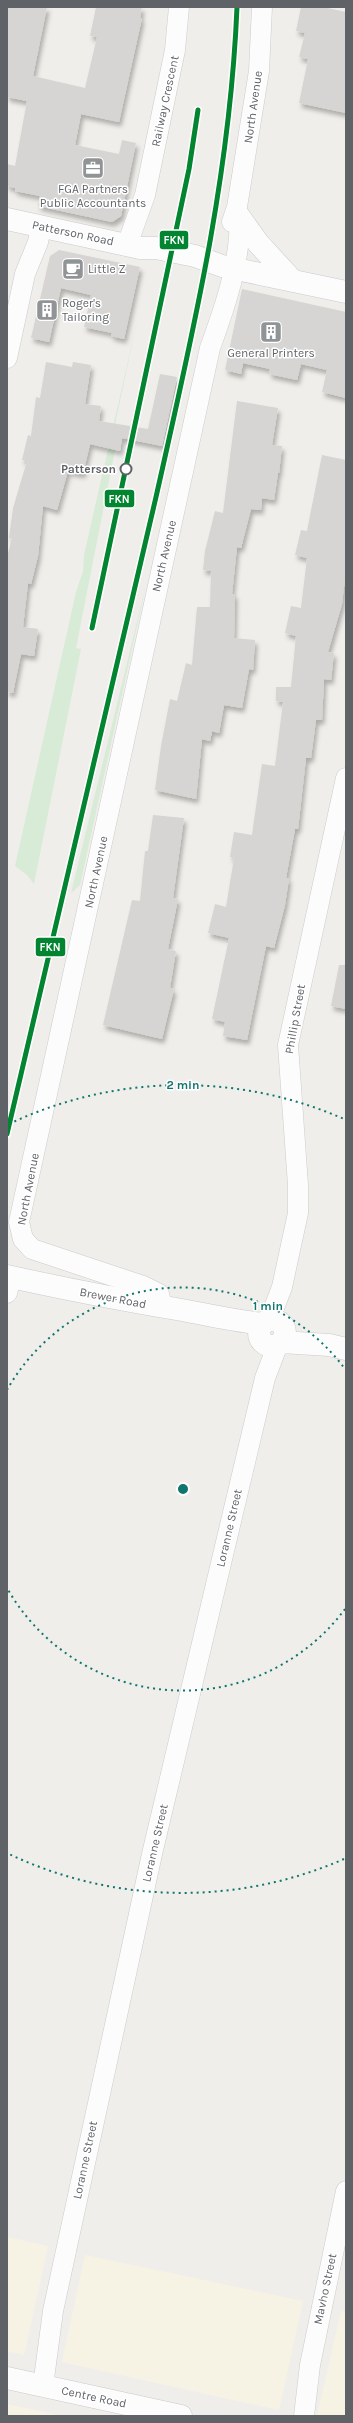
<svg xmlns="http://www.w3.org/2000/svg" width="353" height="2423" font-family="Karla,sans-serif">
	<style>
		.commercial { fill: #f7f3e4 }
		.green { fill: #d8ebd6 }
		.building { fill: #d6d5d3; filter: url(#shadow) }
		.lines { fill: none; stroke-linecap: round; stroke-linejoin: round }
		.street-casing { stroke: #cbcccc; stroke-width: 21 }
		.secondary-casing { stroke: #cacacb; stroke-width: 23 }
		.street { stroke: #fdfcfc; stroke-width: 20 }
		.secondary { stroke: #fdfcfc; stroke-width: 22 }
		.rail-1-casing { stroke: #fff; stroke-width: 8 }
		.rail-1 { stroke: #028430; stroke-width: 5 }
		.ring { fill: none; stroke: #0f766e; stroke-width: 2; stroke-dasharray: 2 4 }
		.stop-dot { fill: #fff; stroke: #5f6368; stroke-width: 2 }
		.labels { text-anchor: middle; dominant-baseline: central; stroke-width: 3; stroke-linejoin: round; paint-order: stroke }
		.street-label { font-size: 12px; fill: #5f6368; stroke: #fff }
		.poi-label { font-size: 12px; fill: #5f6368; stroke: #fff }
		.stop-label { font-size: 12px; font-weight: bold; fill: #5f6368; stroke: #fff; text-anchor: end }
		.centre { fill: #0f766e; stroke: #fff; stroke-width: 2 }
		.ring-label { font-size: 12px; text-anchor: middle; font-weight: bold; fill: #0f766e; stroke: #fff; stroke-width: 3; stroke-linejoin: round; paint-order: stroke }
		.line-badge { stroke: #fff; stroke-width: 1.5 }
		.badge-label { font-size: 11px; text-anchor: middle; font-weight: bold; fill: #fff }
	</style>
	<defs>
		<filter id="shadow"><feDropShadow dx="2.5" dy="4.5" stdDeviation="2" flood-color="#0004"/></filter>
	</defs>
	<rect width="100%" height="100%" fill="#efeeea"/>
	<path class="commercial" d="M7,2237L48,2246L24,2355L7,2351Z
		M85,2255L303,2301L279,2410L62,2362Z
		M341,2311L346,2312V2416H317Z
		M7,2404L63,2416H7Z"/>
	<path class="green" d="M138,317L110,448L115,450L76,648L81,649L34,884L27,875L15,866L76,592L83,571L84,555Z
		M146,585L80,885L71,893Z"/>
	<path class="building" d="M7,7H47L33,76L85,88L97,37L90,36L96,7H142L140,18H142L119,122L81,114L75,145L119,154L122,140L136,143L121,216L112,222L38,206L40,196L15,191V188L7,186V164L15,166L27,101L7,97Z
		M301,7H323L346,12V113L299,103L308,59L299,57L305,33L296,31Z
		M59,250L140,267L124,339L111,336L112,333L84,327L91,295L61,288L49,342L31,338L50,256Z
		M242,289L346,312V398L322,392L327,370L301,364L297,380L269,374L270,369L243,363L241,374L225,370Z
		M46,362L72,367L73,362L91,365L85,404L101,406L99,421L148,429L160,374L177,377L162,446L122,438L120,451L90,444L83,474L68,471L57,510L43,506L38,556L31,584L28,583L23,627L38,629L34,656L21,654L13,693L7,692V557L12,538H9L13,508L27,461L22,460L28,435L31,436L36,397L40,398Z
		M237,401L278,408L272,445L282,446L279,473H278L274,500L262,498L261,510L251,509L241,548L237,547L232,594H235L234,638L255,640L253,670L249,669L242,708L224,705L219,733L212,731L210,741L202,739L196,799L155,790L161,746L170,699L177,701L186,663L192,665L197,607H210L211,571L203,570L205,551L215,511L223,513Z
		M322,455L346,460V570L342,604L328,652L334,653L331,680L324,679L322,720H316L311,758H306L298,829H295L286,878H289L285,905L274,948L266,946L247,1040L223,1036L225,1022L212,1019L229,938L208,933L215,904L226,907L234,858L230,857L234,832L252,835L262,764L275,766L283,702L276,701V687H291L296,636L285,633L291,606L301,608L307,558L295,555L301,530L307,531Z
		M153,815L184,818L173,898L178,899L168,949L176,951L170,988L174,989L162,1039L103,1025L132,900L140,901L145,851H148Z
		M339,965H346V1009L331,1006Z"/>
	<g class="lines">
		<g class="street-casing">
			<path id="street" d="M232,222L237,207L259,71L262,7
				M127,245L145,195L175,50L179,7
				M7,358L25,274L38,242L41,226
				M7,1293L11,1277
				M162,1307L159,1294L143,1286L32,1249L23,1239L19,1222L210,348C223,312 236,275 239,237C240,229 238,219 237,210
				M269,1321L282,1287L298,1213V1185L288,1045L346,778
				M43,2386L53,2311L152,1854L265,1378L278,1344
				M304,2416L310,2365L346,2191"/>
		</g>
		<g class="secondary-casing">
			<path id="secondary" d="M238,215L258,243L292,280
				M7,219L140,248H156L195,256L222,266L346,292
				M7,1276C65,1289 123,1300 182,1310C209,1315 235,1321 263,1324
				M259 1333a13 13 0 1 1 26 0a13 13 0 1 1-26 0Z
				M281,1342L329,1345L346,1349
				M7,2378L181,2416"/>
		</g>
		<use href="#street" class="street"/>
		<use href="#secondary" class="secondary"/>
		<g class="rail-1-casing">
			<path id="rail-1" d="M92,628L189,169L198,110
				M7,1134C55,921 108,710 156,497C193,332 230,177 237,7"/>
		</g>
		<use href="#rail-1" class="rail-1"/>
	</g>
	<g class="ring">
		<path d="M345 1609A202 202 0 0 1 7 1588M7 1390A202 202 0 0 1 345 1369"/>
		<path d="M344 1859A404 404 0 0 1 9 1854M9 1124A404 404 0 0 1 344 1119"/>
	</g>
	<defs>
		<g id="office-square" transform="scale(1.15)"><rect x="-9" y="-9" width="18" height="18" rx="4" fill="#919496" stroke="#fff"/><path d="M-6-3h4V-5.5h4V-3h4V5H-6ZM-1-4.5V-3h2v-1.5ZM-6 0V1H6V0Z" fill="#fff"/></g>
		<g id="cafe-square" transform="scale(1.15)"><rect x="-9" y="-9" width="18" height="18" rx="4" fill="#919496" stroke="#fff"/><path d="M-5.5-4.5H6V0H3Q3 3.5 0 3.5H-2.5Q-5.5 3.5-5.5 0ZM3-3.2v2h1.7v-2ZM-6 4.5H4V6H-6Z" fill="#fff"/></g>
		<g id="building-square" transform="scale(1.15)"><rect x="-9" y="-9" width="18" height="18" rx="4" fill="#919496" stroke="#fff"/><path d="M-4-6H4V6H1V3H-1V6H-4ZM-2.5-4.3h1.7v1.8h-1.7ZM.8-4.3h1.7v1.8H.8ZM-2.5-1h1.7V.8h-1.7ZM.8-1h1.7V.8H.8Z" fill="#fff"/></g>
	</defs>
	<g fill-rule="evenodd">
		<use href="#office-square" x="93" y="168"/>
		<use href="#cafe-square" x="73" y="269"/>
		<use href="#building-square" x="47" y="310"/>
		<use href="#building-square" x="271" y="332"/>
	</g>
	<circle class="stop-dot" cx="126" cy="469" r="5.5"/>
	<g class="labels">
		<g class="street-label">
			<text transform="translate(165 101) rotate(-78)">Railway Crescent</text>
			<text transform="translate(253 107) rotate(-82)">North Avenue</text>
			<text transform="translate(73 233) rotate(12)">Patterson Road</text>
			<text transform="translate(164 556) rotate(-77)">North Avenue</text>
			<text transform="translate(96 872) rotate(-78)">North Avenue</text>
			<text transform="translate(295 1019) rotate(-80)">Phillip Street</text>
			<text transform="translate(28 1189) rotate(-79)">North Avenue</text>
			<text transform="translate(113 1298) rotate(11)">Brewer Road</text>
			<text transform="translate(229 1528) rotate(-77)">Loranne Street</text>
			<text transform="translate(155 1843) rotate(-77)">Loranne Street</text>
			<text transform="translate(85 2160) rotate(-78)">Loranne Street</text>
			<text transform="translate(325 2289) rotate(-78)">Mavho Street</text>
			<text transform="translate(94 2397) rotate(12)">Centre Road</text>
		</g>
		<g class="poi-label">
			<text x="93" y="189">FGA Partners<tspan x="93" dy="14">Public Accountants</tspan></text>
			<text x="88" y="269" text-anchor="start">Little Z</text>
			<text x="62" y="303" text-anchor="start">Roger's<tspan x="62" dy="14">Tailoring</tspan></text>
			<text x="271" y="353">General Printers</text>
		</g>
		<g class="stop-label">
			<text x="116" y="469">Patterson</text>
		</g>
	</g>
	<circle cx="183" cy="1489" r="6" class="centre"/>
	<g class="ring-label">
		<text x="183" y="1089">2 min</text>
		<text x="268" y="1310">1 min</text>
	</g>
	<g class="line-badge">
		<rect x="159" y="230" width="30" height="20" rx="4" fill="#028430"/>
		<rect x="104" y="489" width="31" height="19" rx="4" fill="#028430"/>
		<rect x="35" y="937" width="31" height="20" rx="4" fill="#028430"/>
	</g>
	<g class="badge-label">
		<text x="174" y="244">FKN</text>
		<text x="119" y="503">FKN</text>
		<text x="50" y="951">FKN</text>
	</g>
	<rect width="353" height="2423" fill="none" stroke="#5f6368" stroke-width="16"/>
</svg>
